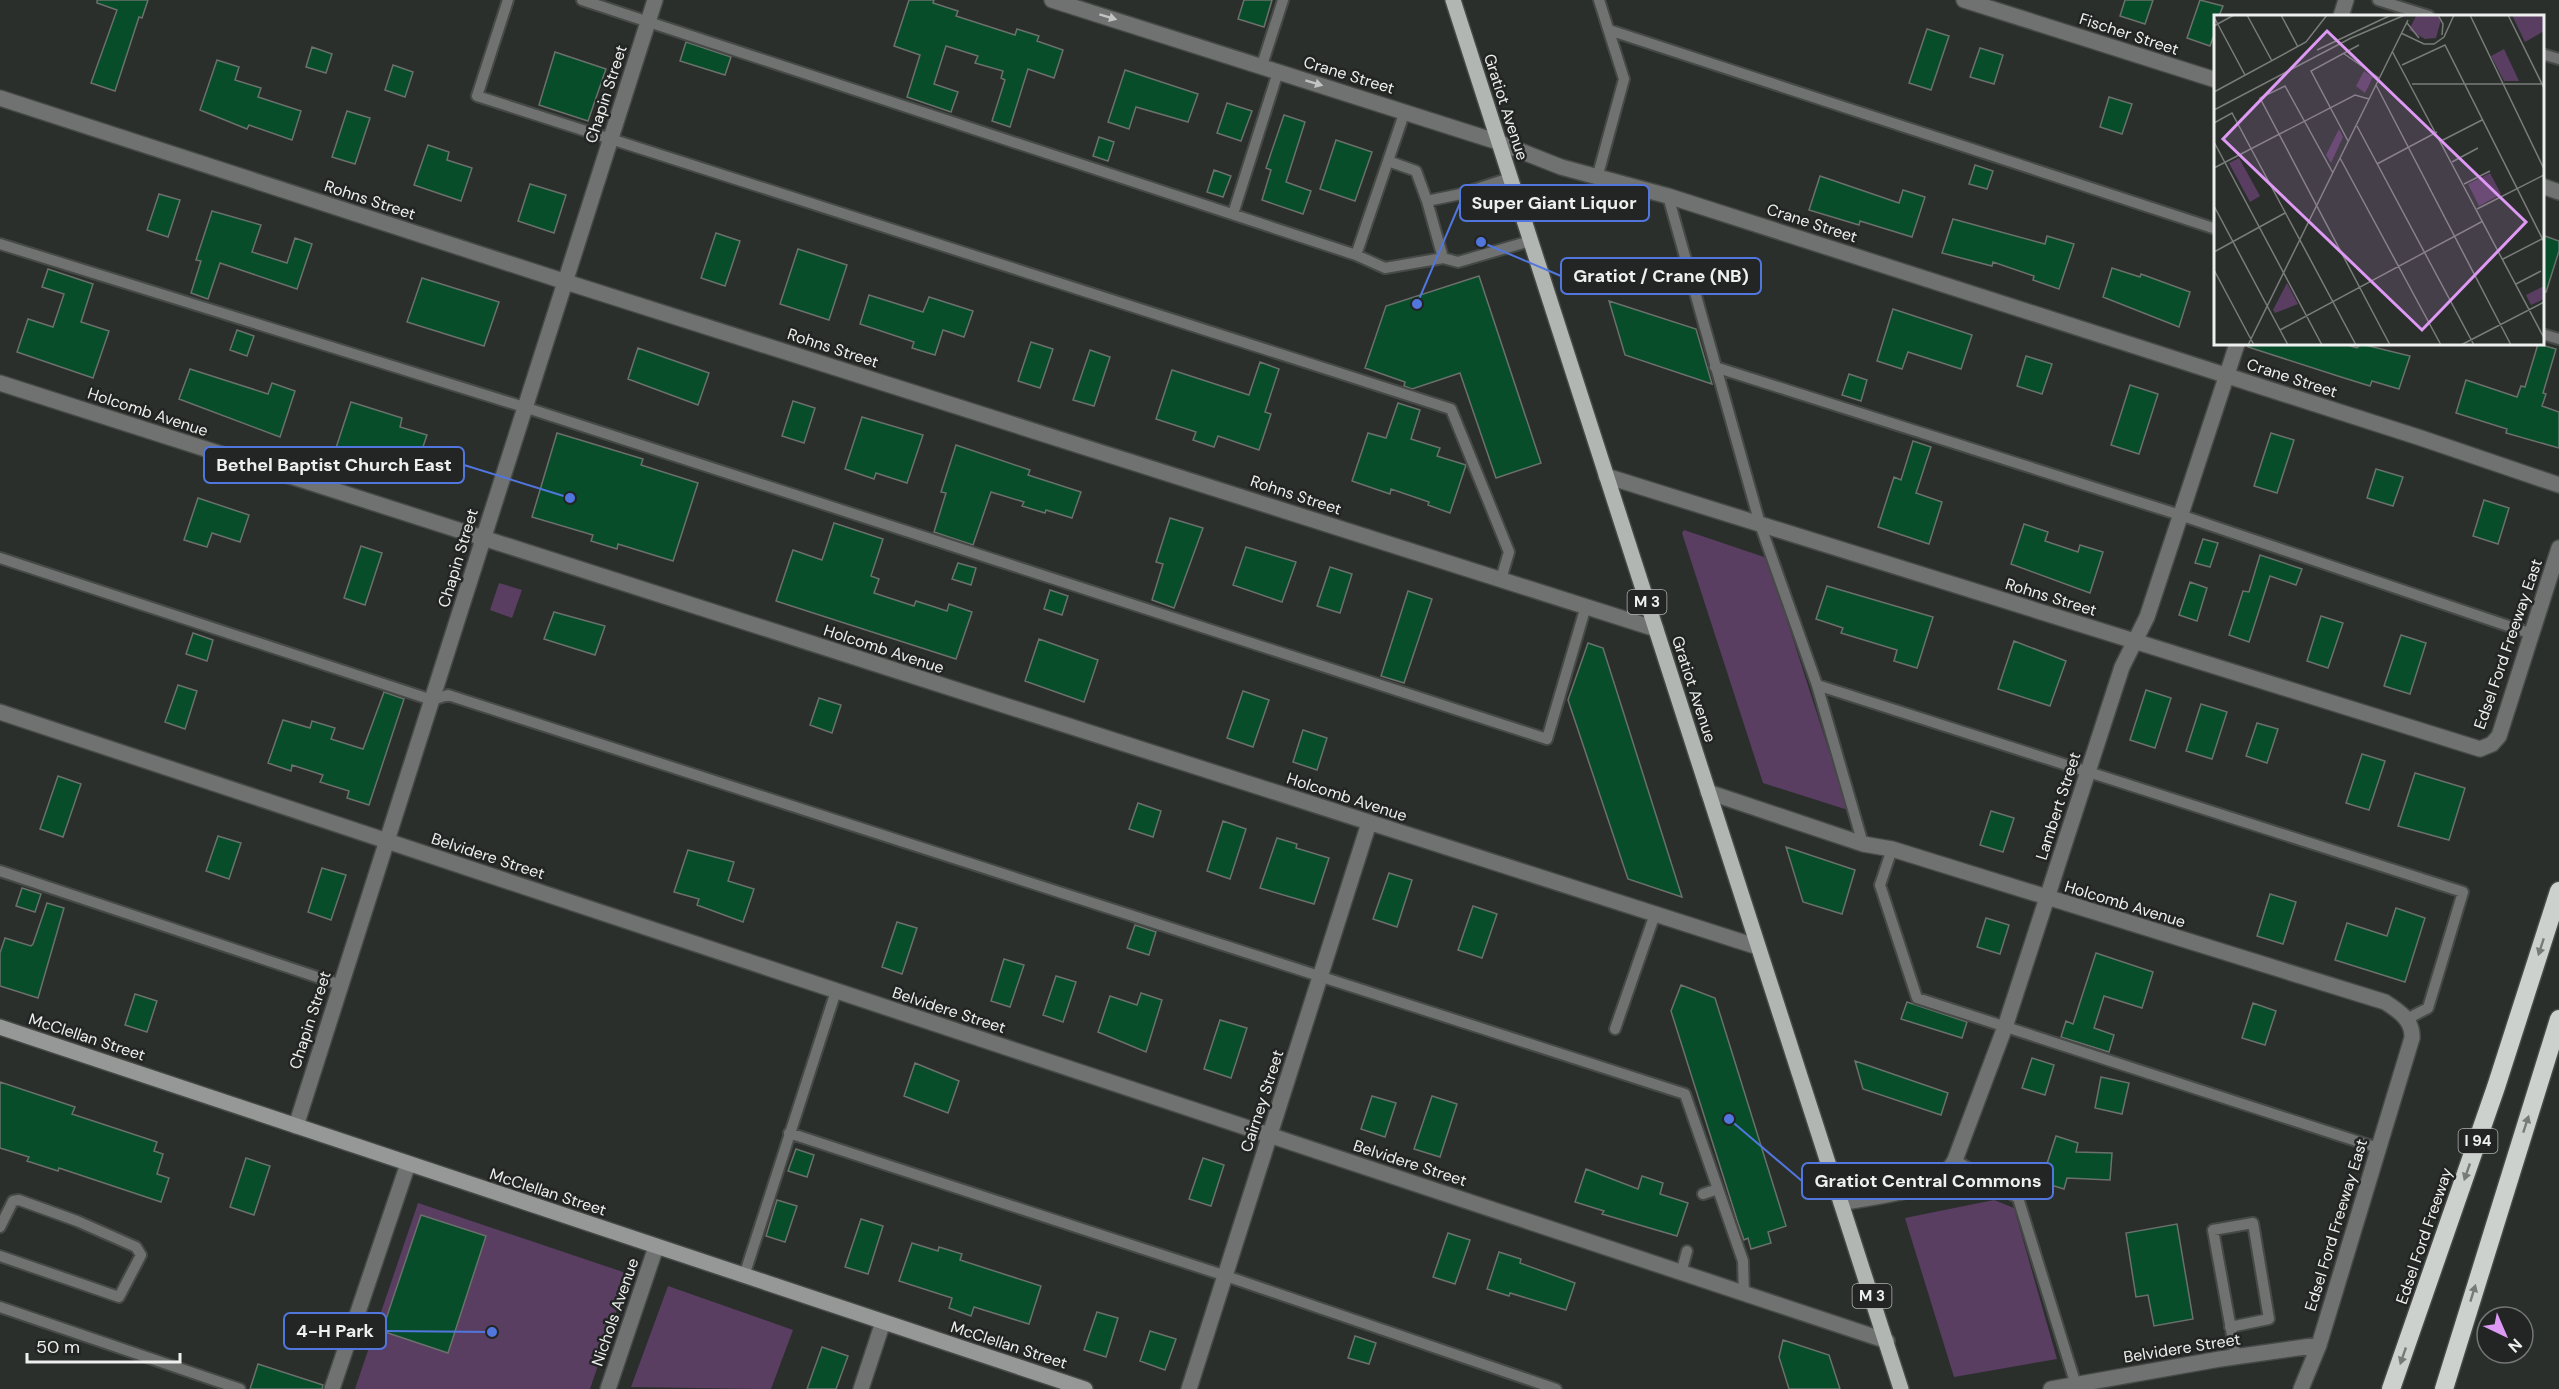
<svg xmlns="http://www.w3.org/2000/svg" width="2559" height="1389" font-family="'DM Sans',sans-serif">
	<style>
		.green { fill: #593e62 }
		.building { fill: #074d2a; stroke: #6b706c; stroke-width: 1.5 }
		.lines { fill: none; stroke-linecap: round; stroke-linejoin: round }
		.lane-casing { stroke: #464a47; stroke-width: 14 }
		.street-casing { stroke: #464a47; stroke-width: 18 }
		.secondary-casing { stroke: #464a47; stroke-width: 18 }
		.primary-casing { stroke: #464a47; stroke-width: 18 }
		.highway-casing { stroke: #464a47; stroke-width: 21 }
		.lane { stroke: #707271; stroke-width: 10 }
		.street { stroke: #707271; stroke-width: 15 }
		.secondary { stroke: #959896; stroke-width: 15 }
		.primary { stroke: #b2b6b3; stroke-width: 15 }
		.highway { stroke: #ccd1cd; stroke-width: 18 }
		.oneway { fill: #c1c4c2 }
		.oneway2 { fill: #777b78 }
		.labels { text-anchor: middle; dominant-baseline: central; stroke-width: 5; stroke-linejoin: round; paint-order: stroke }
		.shield { fill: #222523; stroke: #b0b3b1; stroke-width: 1.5 }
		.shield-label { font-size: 15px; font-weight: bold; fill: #edf0ee }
		.street-label { font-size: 16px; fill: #edf0ee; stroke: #222523 }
		.inset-road { fill: none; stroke: #797c7a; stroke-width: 1.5 }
		.view { fill: #dd99f3; fill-opacity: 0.15; stroke: #dd99f3; stroke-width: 3 }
		.inset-edge { fill: none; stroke: #edf0ee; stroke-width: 3 }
		.leader { fill: none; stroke: #5176de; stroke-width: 2 }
		.callout-dot { fill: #5176de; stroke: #222523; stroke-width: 2 }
		.callout { fill: #222523; stroke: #5176de; stroke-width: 2 }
		.callout-label { font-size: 18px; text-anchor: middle; font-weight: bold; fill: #edf0ee }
	</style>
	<rect width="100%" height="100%" fill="#2b2f2c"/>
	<path class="green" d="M1684,530L1767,558L1848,810L1763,783L1682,533Z
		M499,583L522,590L512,618L490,610Z
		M1994,1200L2014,1208L2057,1359L1954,1377L1905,1218Z
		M418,1203L629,1274L590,1389H355Z
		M668,1286L793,1330L771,1389L631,1387Z"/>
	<path class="building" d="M97,0H148L142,18L139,17L115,91L91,83L117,10L97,3Z
		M909,0H934L933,3L958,11L956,16L984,25L1015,35L1017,29L1039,36L1037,41L1063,50L1054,78L1028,69L1010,127L992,121L1005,80L1001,78L1003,71L975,63L978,56L946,46L934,84L958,92L951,112L907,97L920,55L894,46Z
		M1244,0H1272L1264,27L1238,19Z
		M2125,0H2153L2145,24L2120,16Z
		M2200,0L2223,6L2219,16H2216V29L2210,46L2187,38Z
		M1927,29L1949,36L1931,90L1909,83Z
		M686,42L731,57L725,75L680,61Z
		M312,47L332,54L326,73L306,67Z
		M1980,48L2003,55L1994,84L1970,77Z
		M555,52L606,69L588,121L539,105Z
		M217,60L239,67L235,80L261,88L258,97L301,111L292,140L249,125L247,129L200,110Z
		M393,65L413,72L405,97L385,90Z
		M1125,70L1198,94L1188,122L1136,107L1129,129L1108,122Z
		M2109,97L2132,104L2122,134L2100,127Z
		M1227,103L1252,111L1241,141L1217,133Z
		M347,111L370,118L355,164L332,157Z
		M1284,115L1305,122L1286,182L1311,191L1303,214L1262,200L1271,170L1266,168Z
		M1099,137L1114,142L1108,161L1093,156Z
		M1336,140L1372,152L1355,201L1320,189Z
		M428,145L449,152L447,160L472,168L461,201L414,185Z
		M1975,165L1993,171L1987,189L1969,184Z
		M1214,170L1231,176L1223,197L1207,192Z
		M1820,176L1899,203L1903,190L1925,197L1912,237L1860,221L1859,225L1809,210Z
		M530,184L566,195L554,233L518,221Z
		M159,194L180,200L168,237L147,230Z
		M212,211L261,225L252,252L287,263L295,238L312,244L297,289L220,263L208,299L191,293L201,261L196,260Z
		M1953,219L2045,244L2047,236L2074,244L2059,289L2033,280L2034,276L1993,262L1992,266L1942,253Z
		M716,233L740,241L725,286L701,278Z
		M2542,235L2559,241V251L2546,292L2542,291Z
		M798,249L847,265L829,320L780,304Z
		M2112,268L2140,277L2141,274L2190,292L2179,327L2103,297Z
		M48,269L93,284L81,322L109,331L93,378L17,352L28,319L53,327L64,294L42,287Z
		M1479,276L1541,463L1496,478L1460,373L1412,389L1404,386L1405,382L1365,368L1386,306Z
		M422,278L499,302L484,346L407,322Z
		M869,295L923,312L929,297L973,311L964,337L943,330L935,355L912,348L914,342L860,324Z
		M1609,301L1696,329L1712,384L1625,355Z
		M1893,309L1972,335L1961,369L1908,352L1902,369L1877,361Z
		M237,330L254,336L247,356L230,350Z
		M1031,342L1053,349L1040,388L1018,381Z
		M2248,344H2344L2357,348L2361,344L2410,356L2399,389L2372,381L2370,386L2341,377L2248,347Z
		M2538,344L2556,349L2543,393L2546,394L2542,406L2559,412V448L2506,433L2507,429L2456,413L2466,380L2517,397L2521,386L2525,387Z
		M638,348L709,373L698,405L628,379Z
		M1090,350L1110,357L1094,406L1073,400Z
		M2026,356L2052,364L2042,394L2017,386Z
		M1260,362L1279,369L1265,412L1271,414L1259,450L1218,436L1214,447L1193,440L1196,432L1156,419L1172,370L1249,395Z
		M190,369L268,394L272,383L295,391L280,437L179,399Z
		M1849,374L1867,380L1861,401L1842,395Z
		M2130,385L2158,394L2139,454L2111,445Z
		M793,401L815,408L804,443L782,436Z
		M351,402L402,418L400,427L427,435L412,479L334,454Z
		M1398,403L1420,410L1411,439L1440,448L1437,456L1466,465L1450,513L1428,505L1429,502L1391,489L1390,494L1352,481L1368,433L1386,438Z
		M862,417L923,435L907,483L876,473L874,479L845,469Z
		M557,433L643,459L641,465L698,483L673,561L618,544L617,549L591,541L593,535L532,517Z
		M2271,433L2294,440L2277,493L2254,486Z
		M1913,441L1931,447L1916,493L1942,502L1929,544L1878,527L1894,477L1901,480Z
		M956,445L1030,470L1028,475L1081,492L1072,518L1046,510L1045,513L1022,506L1024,502L991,492L973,545L934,532L946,493L941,492Z
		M2376,469L2403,477L2393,506L2367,498Z
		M198,498L249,515L240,542L212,533L207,547L184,540Z
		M2484,500L2509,508L2498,544L2473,536Z
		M1170,518L1203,528L1174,608L1152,600L1163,564L1156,562Z
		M834,523L883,539L871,576L879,579L874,593L914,606L916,601L947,611L949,604L972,612L956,659L776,601L793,550L822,560Z
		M2024,524L2048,532L2045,541L2078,552L2080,545L2103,552L2090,593L2011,564Z
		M2203,539L2218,543L2210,567L2195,563Z
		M361,546L382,553L365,605L344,598Z
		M1246,547L1296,562L1282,602L1233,585Z
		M2260,555L2302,569L2296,585L2270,576L2249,642L2229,635L2243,591L2249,592Z
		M958,563L976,568L971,585L952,579Z
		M1330,567L1352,574L1340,613L1317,606Z
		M2190,582L2207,588L2197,621L2179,615Z
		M1827,586L1933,617L1917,668L1894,661L1897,650L1841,633L1843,628L1816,619Z
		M1050,590L1068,596L1062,615L1044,609Z
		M1408,591L1432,599L1404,683L1381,676Z
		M554,612L605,626L595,655L544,639Z
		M2321,616L2343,623L2328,668L2307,661Z
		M193,633L213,640L207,661L186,654Z
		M2401,635L2426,643L2410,694L2384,686Z
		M1039,639L1098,660L1084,702L1025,681Z
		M2014,641L2066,661L2050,706L1998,689Z
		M1588,643L1603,648L1682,897L1628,879L1568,700Z
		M178,685L197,691L185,729L165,722Z
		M2146,690L2171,698L2155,748L2130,740Z
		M1243,691L1269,700L1253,747L1227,738Z
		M384,692L404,699L369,805L347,798L349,791L320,782L323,775L292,765L291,771L268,763L283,720L310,728L312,721L335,728L331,739L363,749Z
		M819,698L841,705L832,733L810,725Z
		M2201,704L2227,712L2212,759L2186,751Z
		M2257,723L2278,729L2267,763L2246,756Z
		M1303,730L1327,738L1317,770L1293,762Z
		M2362,754L2385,761L2369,810L2346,803Z
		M2415,773L2465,788L2449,840L2398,826Z
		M58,776L81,784L63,837L40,829Z
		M1138,803L1161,811L1153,837L1129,829Z
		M1991,811L2014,818L2003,852L1980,845Z
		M1223,821L1246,829L1230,879L1207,871Z
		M218,836L241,843L229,879L206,871Z
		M1277,838L1297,844L1296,848L1329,858L1314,904L1260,888Z
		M1786,847L1855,870L1842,914L1803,902Z
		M688,850L734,862L728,881L754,889L743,922L697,905L699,899L674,892Z
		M322,868L346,875L331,920L308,912Z
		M1389,873L1412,880L1397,927L1373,919Z
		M22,888L41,894L35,912L16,906Z
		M2270,894L2296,902L2283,944L2257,936Z
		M47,903L64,908L38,998L0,986V953L5,938L31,946L33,944Z
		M1473,906L1497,914L1482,958L1458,950Z
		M2396,908L2425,918L2405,982L2335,960L2347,923L2387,936Z
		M1986,918L2009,925L2000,954L1977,947Z
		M897,922L917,928L902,974L882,967Z
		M1135,925L1156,932L1149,955L1127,948Z
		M2096,953L2153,972L2142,1008L2104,996L2094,1028L2114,1035L2109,1052L2061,1037L2066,1021L2073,1024Z
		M1004,959L1024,965L1010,1007L991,1001Z
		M1056,976L1076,982L1063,1022L1043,1015Z
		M1681,985L1715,998L1786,1226L1768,1232L1771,1243L1751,1249L1748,1238L1744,1240L1738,1223L1671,1011Z
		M1141,993L1162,1000L1146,1052L1098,1032L1110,996L1137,1005Z
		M135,994L157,1001L147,1032L125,1025Z
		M1907,1002L1967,1022L1962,1038L1901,1019Z
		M2253,1003L2276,1011L2265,1045L2242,1038Z
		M1220,1020L1247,1028L1231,1078L1204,1069Z
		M2032,1058L2054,1065L2045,1095L2022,1088Z
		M1855,1061L1948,1093L1941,1115L1863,1089Z
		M915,1063L959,1081L948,1113L904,1096Z
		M2101,1077L2129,1083L2122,1114L2095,1108Z
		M0,1082L75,1107L72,1114L157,1142L154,1151L163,1154L157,1174L169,1178L161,1202L59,1168L58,1171L27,1161L29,1157L0,1148Z
		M1372,1096L1396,1103L1385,1137L1361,1129Z
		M1432,1096L1457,1104L1440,1157L1414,1149Z
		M2056,1136L2078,1143L2076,1152L2112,1153L2110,1180L2067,1178L2064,1189L2041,1182Z
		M796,1149L814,1155L807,1177L788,1171Z
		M246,1158L270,1166L254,1215L230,1207Z
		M1203,1158L1224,1165L1211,1206L1189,1199Z
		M1586,1169L1638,1189L1642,1176L1663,1183L1660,1194L1688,1203L1677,1236L1602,1214L1604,1211L1575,1202Z
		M777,1200L797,1206L785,1242L766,1236Z
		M421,1215L486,1236L448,1353L382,1331Z
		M861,1219L883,1226L868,1274L845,1267Z
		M2177,1224L2193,1319L2154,1326L2148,1295L2136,1297L2126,1233Z
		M1448,1233L1470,1240L1455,1284L1433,1277Z
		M912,1243L938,1251L939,1247L962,1254L960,1260L1041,1286L1029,1324L974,1307L971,1316L949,1308L952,1298L899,1281Z
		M1499,1252L1521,1259L1520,1263L1575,1283L1566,1310L1510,1293L1509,1296L1487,1289Z
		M1097,1312L1118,1318L1106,1357L1084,1350Z
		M1150,1331L1176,1339L1165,1370L1140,1361Z
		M1355,1336L1376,1343L1369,1364L1348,1358Z
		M1783,1340L1829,1355L1840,1389H1789L1779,1357Z
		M822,1347L848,1356L836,1389H807Z
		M258,1364L323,1385L322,1389H250Z"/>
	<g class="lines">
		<g class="lane-casing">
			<path id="lane" d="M508,0L477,96L1451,409L1509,552L1501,579
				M582,0L1356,255L1405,111
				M2378,0L2429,16
				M1609,30L2216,229
				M2542,54L2559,59
				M1262,65L1283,0
				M1388,161L1416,171L1427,201
				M1510,178L1461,194L1427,201L1443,258L1458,262L1530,241
				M1597,178L1624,79L1599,0
				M1668,196L1760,524L1817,685L1863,844
				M1233,214L1278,72
				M0,244L524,407L1547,739L1586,606
				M1356,255L1385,268L1443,258
				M2542,334L2559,339
				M1715,367L2180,515L2532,634
				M0,558L432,700L448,695L1685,1094L1743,1261L1744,1294
				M1817,685L2463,892L2428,1008L2407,1019
				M1892,849L1880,885L1917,998L2378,1148
				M0,871L341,985
				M1615,1029L1655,914
				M789,1133L1226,1276L1556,1389
				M1955,1160L2018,1198L2076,1385
				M1703,1194L1718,1189
				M0,1227L13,1201L19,1200L77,1221L136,1247L141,1255L119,1297L0,1256
				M1681,1273L1687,1251
				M744,1276L836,991
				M0,1307L240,1389
				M2230,1327L2269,1319L2253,1223L2213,1230L2236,1357"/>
		</g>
		<g class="street-casing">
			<path id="street" d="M1052,0L1498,142L1561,167L1668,196L2421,438L2559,485
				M1964,0L2216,80
				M2341,16L2346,0
				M0,98L566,282L1656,629
				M2542,186L2559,192
				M0,383L1758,947
				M1606,476L2480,749L2492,744L2499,736L2559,548
				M0,712L1887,1341
				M1708,792L1863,844L1892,849L2385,1002C2399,1011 2413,1020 2412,1038L2319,1345L2301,1389
				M296,1126L655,0
				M1841,1203C1874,1196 1939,1193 1955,1160L2005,1027L2122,667L2147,617L2237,344
				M332,1389L408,1164
				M608,1389L656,1247
				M861,1389L883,1322
				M1189,1389L1369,823
				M2051,1389L2220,1359L2319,1345"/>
		</g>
		<g class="secondary-casing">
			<path id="secondary" d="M0,1027L1085,1389"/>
		</g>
		<g class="primary-casing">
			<path id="primary" d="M1453,0L1901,1389"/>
		</g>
		<g class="highway-casing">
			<path id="highway" d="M2391,1389L2496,1087L2559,891
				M2444,1389L2559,1019"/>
		</g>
		<use href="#lane" class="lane"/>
		<use href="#street" class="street"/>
		<use href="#secondary" class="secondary"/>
		<use href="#primary" class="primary"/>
		<use href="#highway" class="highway"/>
	</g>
	<defs><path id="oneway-solid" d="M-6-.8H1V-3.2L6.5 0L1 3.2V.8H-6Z" transform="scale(1.5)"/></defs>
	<g class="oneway">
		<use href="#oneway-solid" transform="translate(1108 17) rotate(17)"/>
		<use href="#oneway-solid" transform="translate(1314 83) rotate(17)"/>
	</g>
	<g class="oneway2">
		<use href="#oneway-solid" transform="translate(2541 947) rotate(108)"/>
		<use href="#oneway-solid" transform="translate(2526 1124) rotate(-72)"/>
		<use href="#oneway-solid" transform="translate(2467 1172) rotate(109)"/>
		<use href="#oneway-solid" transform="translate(2473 1293) rotate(-73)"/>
		<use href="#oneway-solid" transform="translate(2403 1356) rotate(109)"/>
	</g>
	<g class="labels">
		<g class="shield">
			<rect x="1627.5" y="590" width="39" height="24" rx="4.5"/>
			<rect x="2458.5" y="1129" width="39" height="24" rx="4.5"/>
			<rect x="1852.5" y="1284" width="39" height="24" rx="4.5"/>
		</g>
		<g class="shield-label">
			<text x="1647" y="602">M 3</text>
			<text x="2478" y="1141">I 94</text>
			<text x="1872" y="1296">M 3</text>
		</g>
		<g class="street-label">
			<text transform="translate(2129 34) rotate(18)">Fischer Street</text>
			<text transform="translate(1349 75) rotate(17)">Crane Street</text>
			<text transform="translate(606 94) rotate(-72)">Chapin Street</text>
			<text transform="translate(1506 107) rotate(72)">Gratiot Avenue</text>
			<text transform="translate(370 200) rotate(18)">Rohns Street</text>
			<text transform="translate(1812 223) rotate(18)">Crane Street</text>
			<text transform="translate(833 348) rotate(18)">Rohns Street</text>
			<text transform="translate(2292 378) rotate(18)">Crane Street</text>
			<text transform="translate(148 412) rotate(18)">Holcomb Avenue</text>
			<text transform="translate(1296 495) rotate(18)">Rohns Street</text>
			<text transform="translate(458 558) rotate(-73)">Chapin Street</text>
			<text transform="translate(2051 597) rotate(17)">Rohns Street</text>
			<text transform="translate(2508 644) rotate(-71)">Edsel Ford Freeway East</text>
			<text transform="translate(884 649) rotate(18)">Holcomb Avenue</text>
			<text transform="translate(1694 689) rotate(72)">Gratiot Avenue</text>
			<text transform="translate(1347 797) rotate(18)">Holcomb Avenue</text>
			<text transform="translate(2058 806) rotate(-72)">Lambert Street</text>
			<text transform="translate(488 856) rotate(18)">Belvidere Street</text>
			<text transform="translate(2125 904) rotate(17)">Holcomb Avenue</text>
			<text transform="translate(949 1010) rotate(18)">Belvidere Street</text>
			<text transform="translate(310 1020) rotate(-72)">Chapin Street</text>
			<text transform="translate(87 1037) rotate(18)">McClellan Street</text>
			<text transform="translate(1262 1101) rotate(-72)">Cairney Street</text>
			<text transform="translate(1410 1163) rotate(18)">Belvidere Street</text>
			<text transform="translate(548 1192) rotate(18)">McClellan Street</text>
			<text transform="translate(2336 1225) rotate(-73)">Edsel Ford Freeway East</text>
			<text transform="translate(2424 1236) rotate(-71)">Edsel Ford Freeway</text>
			<text transform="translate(615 1312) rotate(-71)">Nichols Avenue</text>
			<text transform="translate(1009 1345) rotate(18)">McClellan Street</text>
			<text transform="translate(2182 1348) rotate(-9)">Belvidere Street</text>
		</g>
	</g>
	<g transform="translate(2214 15)">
		<rect width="330" height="330" fill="#2b2f2c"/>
		<path d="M223,0L227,5L222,23L211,24L195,15L202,1ZM298,0H330V16L311,27ZM290,34L305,66H290L277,41ZM150,56L159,62L151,78L142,71ZM125,114L129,122L117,148L112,140ZM25,143L46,181L36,187L15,148ZM276,158L287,179L265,191L254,169ZM73,268L84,289L61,298L59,295ZM330,271V284L317,290L312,280Z" fill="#593e62"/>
		<path class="inset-road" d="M33,0L58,46M67,0L84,32M224,0L229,9L228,20M256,0L330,154M294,0L330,73M0,2L31,60M193,8L205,23M0,11L20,0M187,18L210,29H220L230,22L240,0M103,35L177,0M178,36L330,323M129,38L165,63M188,50L231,30L330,227M198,69H329M162,70L297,330M0,77L92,27L113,0M0,95L137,23L191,0M0,108L18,98L142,330M143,111L260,330M134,126L97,56L145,30M227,126L268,105M0,127L108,330M126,143L227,330M238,147L264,133M163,149L223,117M0,153L141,80L155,84M119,158L71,71L46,83L176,330M250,169L276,156M0,191L74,330M263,194L330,160M0,237L71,198M289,244L328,224M0,255L40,330M302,269L327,256M66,315L269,206M34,330L194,5M247,330L330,287"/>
		<path class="view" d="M113,16L312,207L208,315L9,124Z"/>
		<rect width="330" height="330" class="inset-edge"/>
	</g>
	<path class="leader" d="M1417 304L1460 203M1481 242L1561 276M570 498L464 465M1729 1119L1802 1181M492 1332L386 1331"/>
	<g class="callout-dot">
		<circle cx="1417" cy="304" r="6"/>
		<circle cx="1481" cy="242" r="6"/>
		<circle cx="570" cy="498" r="6"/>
		<circle cx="1729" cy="1119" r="6"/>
		<circle cx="492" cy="1332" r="6"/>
	</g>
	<g class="callout">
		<rect x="1460" y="185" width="189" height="36" rx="6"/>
		<rect x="1561" y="258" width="200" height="36" rx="6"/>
		<rect x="204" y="447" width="260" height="36" rx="6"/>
		<rect x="1802" y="1163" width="251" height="36" rx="6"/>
		<rect x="284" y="1313" width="102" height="36" rx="6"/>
	</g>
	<g class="callout-label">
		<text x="1554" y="209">Super Giant Liquor</text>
		<text x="1661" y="282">Gratiot / Crane (NB)</text>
		<text x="334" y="471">Bethel Baptist Church East</text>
		<text x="1928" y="1187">Gratiot Central Commons</text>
		<text x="335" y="1337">4-H Park</text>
	</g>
	<g transform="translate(2505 1335) rotate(136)"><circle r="28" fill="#222523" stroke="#737674" stroke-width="1.5"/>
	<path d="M0-4.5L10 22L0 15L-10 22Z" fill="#dd99f3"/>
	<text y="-9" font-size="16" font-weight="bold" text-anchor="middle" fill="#edf0ee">N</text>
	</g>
	<path d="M27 1353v9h153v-9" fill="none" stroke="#edf0ee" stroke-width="3"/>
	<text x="36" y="1353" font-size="18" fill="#edf0ee" stroke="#222523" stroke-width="4.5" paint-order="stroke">50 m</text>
</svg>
